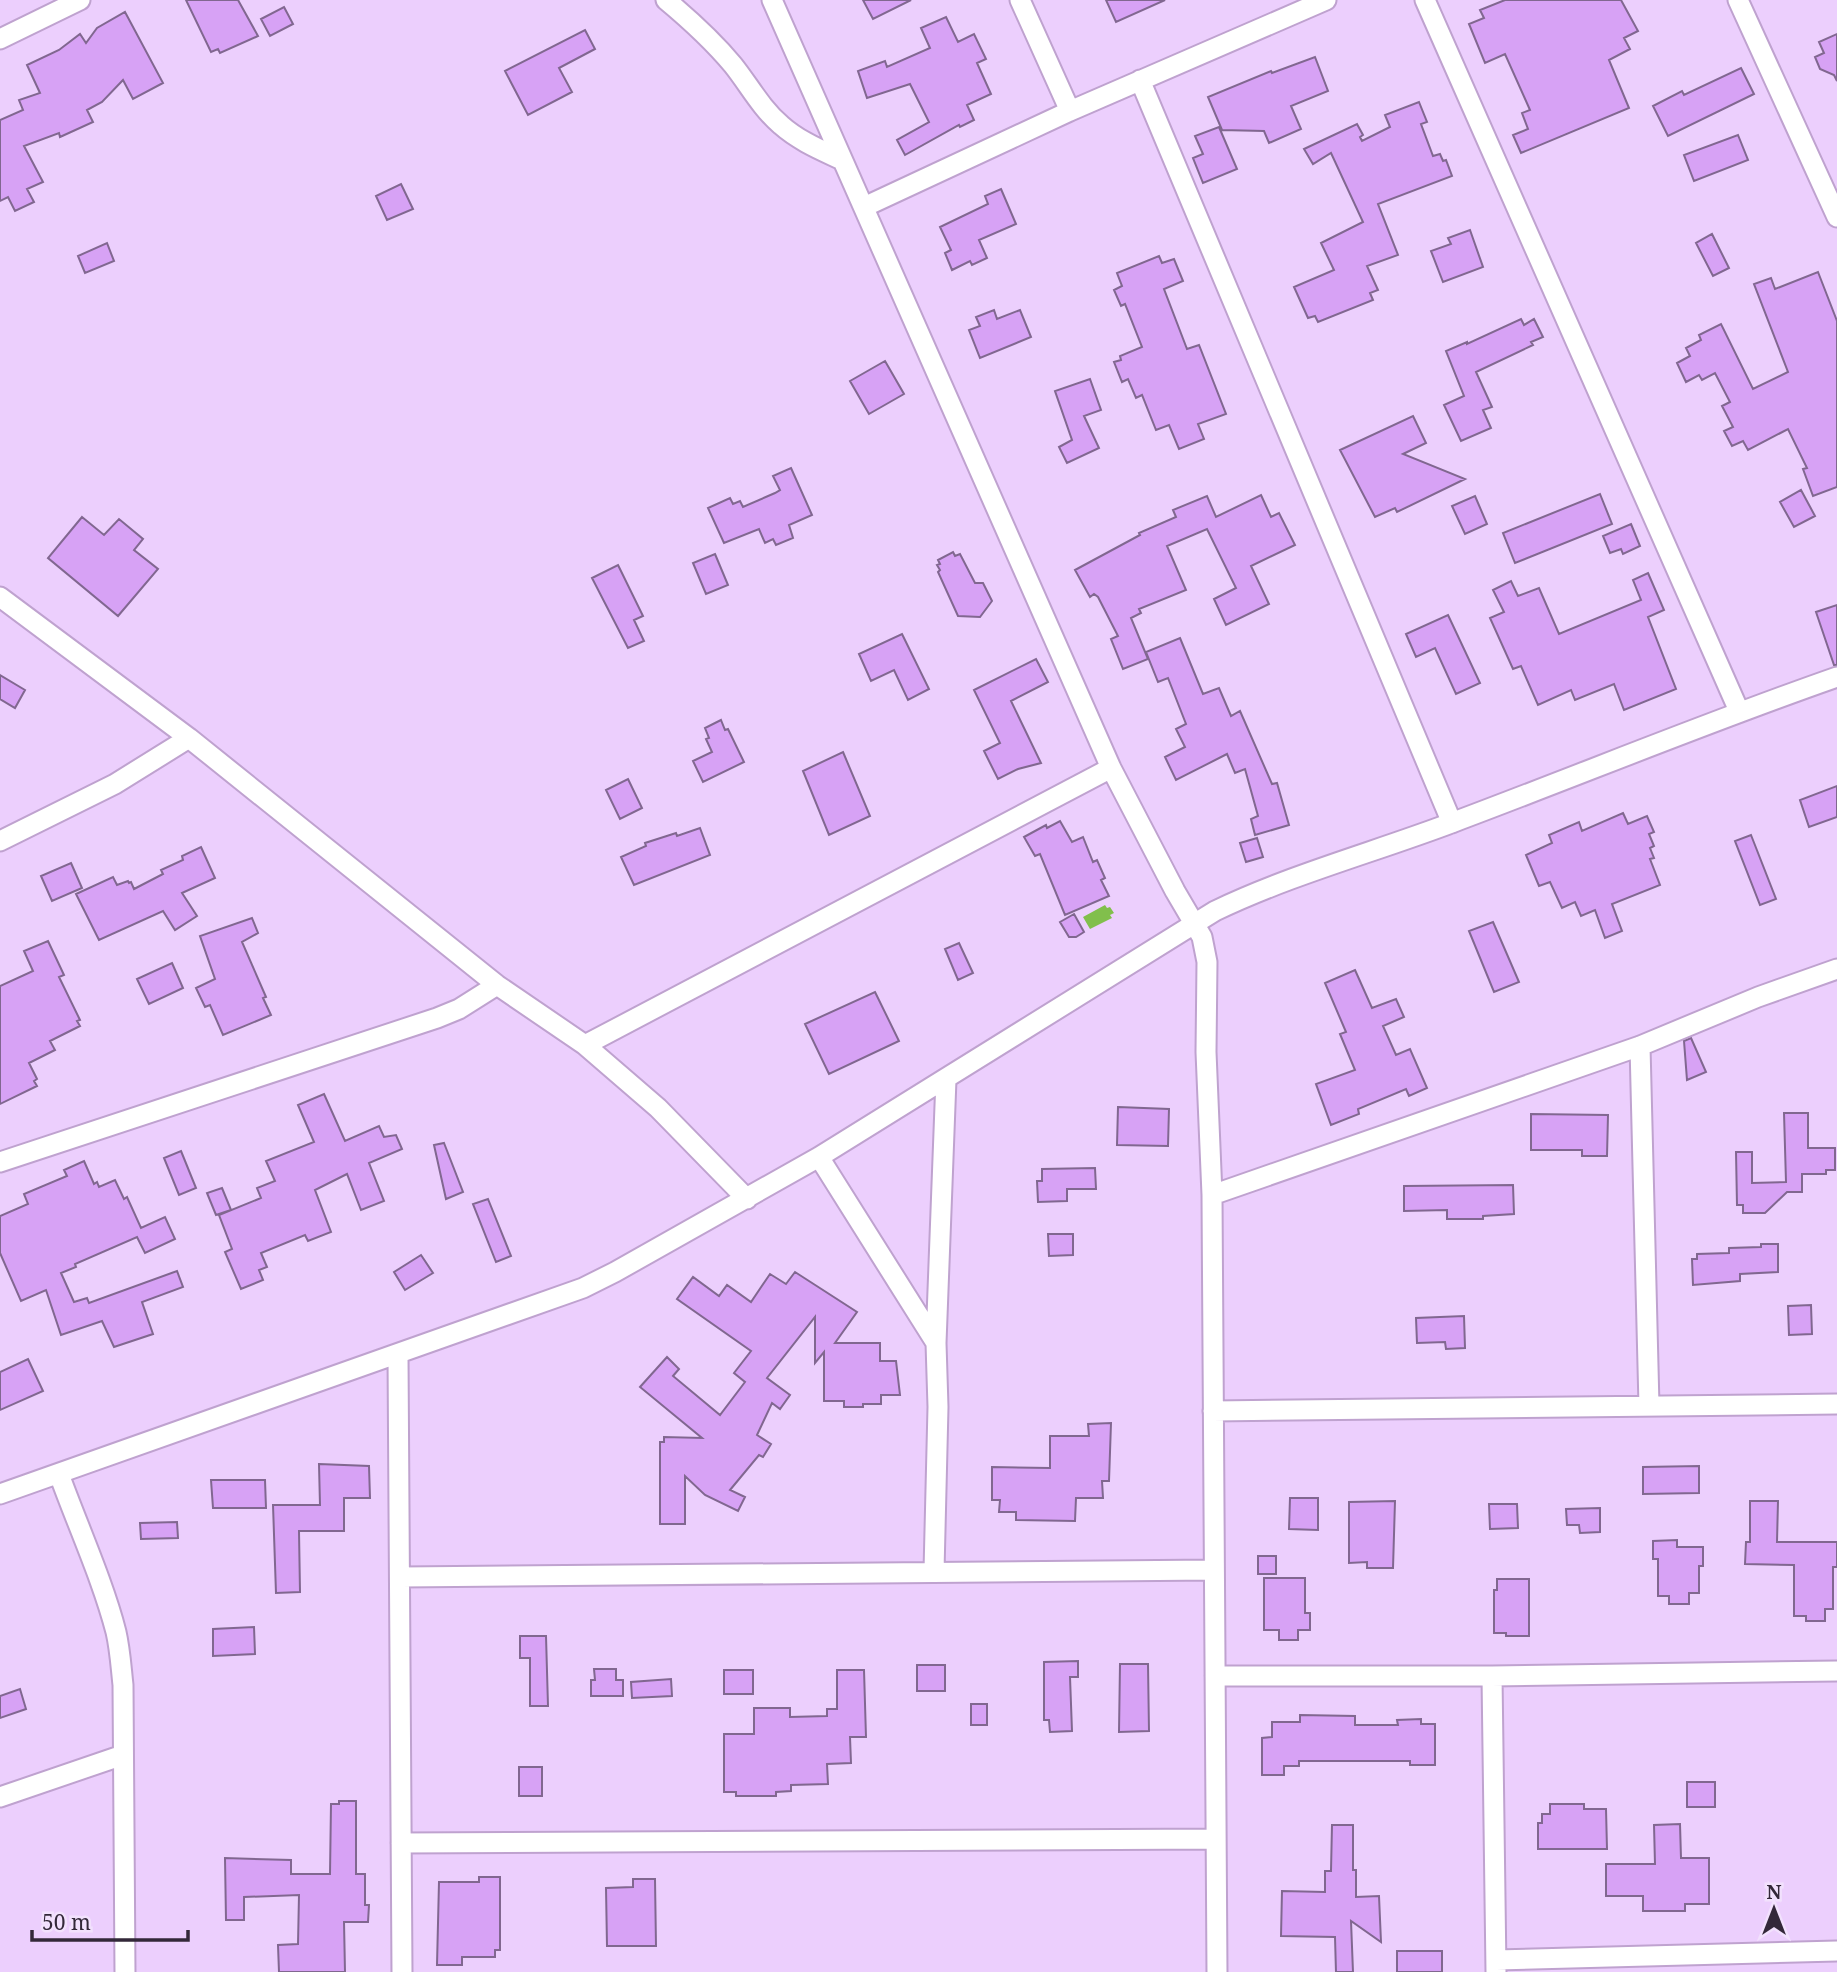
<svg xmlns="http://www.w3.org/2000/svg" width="1837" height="1972" font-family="'Noto Serif',serif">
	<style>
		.water { fill: #81bf4c }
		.building { fill: #d7a2f5; stroke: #816790; stroke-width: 2 }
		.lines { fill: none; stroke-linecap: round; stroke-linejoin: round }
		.minor-casing { stroke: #bfa2cf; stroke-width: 23 }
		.minor { stroke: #fff; stroke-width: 19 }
	</style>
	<rect width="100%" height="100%" fill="#eccffd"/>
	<path class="water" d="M1105,905L1107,908L1110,907L1114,913L1110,915L1112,918L1090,929L1083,917Z"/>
	<path class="building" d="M186,0H238L258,36L220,53L218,49L211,52Z
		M863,0H911L873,19Z
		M1106,0H1165L1116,22Z
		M1505,0H1621L1638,31L1624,38L1630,49L1609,60L1629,108L1521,153L1513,135L1528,129L1522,113L1530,110L1505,54L1485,63L1469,24L1484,18L1480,10Z
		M284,7L293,24L270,36L261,19Z
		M125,12L163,83L133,99L123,80L102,102L87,110L93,122L60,137L59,133L24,146L43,182L27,189L34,202L15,211L8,197L0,201V120L23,110L19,100L40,93L27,65L59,50L80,34L86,43L97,28Z
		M946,17L958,42L974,34L986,59L977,63L991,94L967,105L974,120L960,127L959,125L905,155L897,140L929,122L910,84L867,98L858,71L885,61L887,67L930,48L921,28Z
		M585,30L595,49L559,68L572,92L528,115L505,71Z
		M1837,34V81L1834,75L1820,69L1815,57L1824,53L1819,42Z
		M1315,57L1328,91L1291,106L1301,129L1269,143L1264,131L1222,130L1208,97L1271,71L1272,73Z
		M1741,68L1754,94L1668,136L1653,106L1682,91L1684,95Z
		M1419,102L1427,122L1421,124L1433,156L1440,154L1443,161L1446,160L1452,176L1378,204L1398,255L1367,266L1378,290L1370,293L1373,300L1318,322L1315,316L1308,318L1294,287L1334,270L1321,243L1363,222L1331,153L1313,164L1304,149L1357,124L1363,135L1360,137L1362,141L1390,127L1385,115Z
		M1219,127L1237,169L1203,183L1193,158L1203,154L1195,136Z
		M1738,135L1748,160L1694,181L1684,155Z
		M401,184L413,209L387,220L376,196Z
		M1001,189L1016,224L979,240L987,258L972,265L970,261L952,270L945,253L951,250L940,227L988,204L985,196Z
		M1470,230L1483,267L1443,282L1431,251L1451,244L1448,238Z
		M1712,234L1729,268L1713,276L1696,243Z
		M107,243L114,261L85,273L78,256Z
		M1159,256L1162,263L1174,259L1183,281L1164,289L1187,349L1199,345L1226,414L1198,424L1204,439L1179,449L1169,425L1156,430L1142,395L1136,398L1128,379L1122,382L1114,362L1121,360L1120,356L1142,347L1125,304L1121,306L1114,290L1122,286L1117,273Z
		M1818,272L1837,321V487L1813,496L1803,469L1807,468L1788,429L1748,450L1743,441L1732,446L1724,431L1733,427L1722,406L1730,402L1715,373L1702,380L1699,375L1686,382L1677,363L1690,356L1686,348L1701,340L1699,335L1721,324L1753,389L1788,372L1754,284L1771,278L1775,289Z
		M994,310L997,319L1020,310L1031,337L980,358L969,330L980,326L976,317Z
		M1521,319L1524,325L1534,319L1543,337L1531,342L1533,345L1476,372L1492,407L1483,410L1491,428L1461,441L1444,405L1464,396L1446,351L1467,342V344Z
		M885,361L904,394L869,414L850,381Z
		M1090,379L1101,410L1084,416L1099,448L1067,463L1059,447L1072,440L1055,391Z
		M1413,416L1426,443L1403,454L1465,479L1397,512L1395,508L1375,517L1340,450Z
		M791,468L812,515L789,525L793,538L776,545L773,539L765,543L759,529L724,543L708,508L730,498L733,504L740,501L743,507L775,493L780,490L773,476Z
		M1801,490L1815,516L1794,527L1780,502Z
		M1600,494L1612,524L1515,563L1503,533Z
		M1261,495L1271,517L1279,513L1295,545L1251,566L1269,604L1226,625L1214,599L1236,588L1207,529L1167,546L1186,590L1139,609L1141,613L1131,618L1148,659L1123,669L1111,639L1118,636L1098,597L1094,594L1090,597L1075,570L1140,535L1139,533L1176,517L1173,510L1207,496L1216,517Z
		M1475,496L1487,524L1465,534L1452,506Z
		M82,517L104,535L119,519L143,539L134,550L158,569L118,616L48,558Z
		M1631,524L1640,546L1623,554L1621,549L1610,553L1603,536Z
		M953,552L955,556L960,554L975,583H983L992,601L980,617L958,616L938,572L940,570L937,565L940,564L938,560Z
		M715,554L728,585L706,594L693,563Z
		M618,565L643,616L634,620L644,641L628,648L592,578Z
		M1648,573L1664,610L1648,617L1676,689L1624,710L1614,684L1575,700L1571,690L1538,705L1521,666L1513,669L1490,618L1504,612L1493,590L1511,581L1518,596L1539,588L1559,634L1641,600L1633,580Z
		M1837,605V665H1834L1816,612Z
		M1448,615L1480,683L1456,694L1435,648L1416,657L1406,634Z
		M902,634L929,689L908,700L894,670L871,681L859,654Z
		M1180,638L1203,694L1219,688L1231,716L1240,711L1272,784L1277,783L1289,825L1255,835L1251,819L1258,816L1245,769L1235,773L1227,754L1176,780L1165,757L1185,747L1176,729L1186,724L1168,678L1158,682L1146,652Z
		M1036,659L1048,682L1011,701L1041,763L1018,769L998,779L984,751L1000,743L974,690Z
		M0,675L25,690L15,708L0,699Z
		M721,720L725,730L728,729L744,762L703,782L693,761L712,752L706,739L709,738L705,728Z
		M843,752L870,816L829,835L803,771Z
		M628,779L642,808L620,819L606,790Z
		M1837,786V817L1809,827L1800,800Z
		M1623,813L1628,824L1647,816L1654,832L1649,834L1654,846L1650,848L1654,858L1650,859L1660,885L1612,904L1622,931L1605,938L1595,910L1581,916L1575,902L1562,908L1550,882L1539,886L1526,855L1552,843L1549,835L1579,822L1582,831Z
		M1060,821L1072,842L1083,837L1093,862L1097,860L1105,878L1101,880L1109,896L1065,915L1040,854L1035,856L1024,837L1046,825L1047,828Z
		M700,828L710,855L634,885L621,857L646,846L645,843L676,833L677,836Z
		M1751,835L1776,899L1760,905L1735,841Z
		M1257,838L1263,857L1246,862L1240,843Z
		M201,847L215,878L182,893L197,916L175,930L163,911L99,940L76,894L113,877L117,885L128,881L129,883L131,882L134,889L163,874L161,870L183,860L182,856Z
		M71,863L82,888L52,901L41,876Z
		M1074,914L1084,932L1076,937H1069L1060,922Z
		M252,918L258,933L242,942L266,997L263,998L271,1015L223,1035L210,1005L205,1007L196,988L215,979L200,936Z
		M1493,922L1519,982L1494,992L1469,931Z
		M48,941L64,975L59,977L80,1020L77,1021L80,1026L50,1041L55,1050L29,1063L37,1079L34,1081L37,1086L0,1104V986L33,971L24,951Z
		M959,943L973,973L958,980L945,949Z
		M172,963L183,988L149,1004L137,979Z
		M1355,970L1372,1008L1396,999L1404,1017L1383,1026L1396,1055L1410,1049L1427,1088L1409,1096L1406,1089L1358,1109L1359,1114L1331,1125L1316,1084L1355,1070L1340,1034L1346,1032L1325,983Z
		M875,992L899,1041L829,1074L805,1024Z
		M1691,1038L1706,1072L1687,1080L1684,1041Z
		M324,1094L345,1141L379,1126L384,1137L396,1135L402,1149L369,1163L384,1201L361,1210L347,1174L315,1190L331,1232L308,1241L305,1235L261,1253L267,1267L259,1270L263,1280L241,1289L225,1252L232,1249L219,1215L261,1198L257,1188L275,1181L266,1161L314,1142L298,1105Z
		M1118,1107L1169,1109L1168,1146L1117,1145Z
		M1784,1113H1808V1148H1835V1170H1826V1174H1802V1192H1787L1765,1213H1743V1205H1737L1736,1152H1752V1183L1786,1182Z
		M1531,1114L1608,1115L1607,1156H1582V1150H1531Z
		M444,1143L463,1192L446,1199L434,1145Z
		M181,1151L196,1188L179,1195L164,1158Z
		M84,1161L94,1184L97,1182L99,1187L115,1180L124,1199L127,1197L141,1228L165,1217L175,1239L145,1253L137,1237L75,1264L76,1267L61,1273L74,1302L87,1298L89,1303L177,1271L183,1287L142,1302L153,1334L114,1347L102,1321L61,1335L46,1290L21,1301L0,1253V1216L28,1204L24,1194L67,1176L64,1170Z
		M1095,1168L1096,1189H1067V1201L1038,1202L1037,1181H1042V1169Z
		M1513,1185L1514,1214L1483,1216V1219H1447V1210L1404,1211V1186Z
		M222,1188L231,1210L216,1215L207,1193Z
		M488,1199L511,1256L496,1262L473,1204Z
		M1048,1234H1073V1255L1049,1256Z
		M1761,1244H1778V1272L1740,1274V1281L1693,1285L1692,1259H1697V1254L1729,1253V1248L1761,1247Z
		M421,1255L433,1273L405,1290L394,1272Z
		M795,1272L857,1312L835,1343H880V1361H896L900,1395H881V1404H863V1407H844V1401H824V1352L815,1363V1317L767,1378L790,1395L780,1409L772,1403L757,1435L771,1444L763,1457L759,1455L730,1490L745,1497L738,1511L705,1495L685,1476V1524H660V1442H664V1437L702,1438L640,1387L667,1357L679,1369L673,1376L720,1415L745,1382L734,1373L751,1351L677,1299L693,1277L719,1296L727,1285L751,1302L770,1274L786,1284Z
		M1811,1305L1812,1334L1789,1335L1788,1306Z
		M1464,1316L1465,1348L1446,1349L1445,1342L1417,1343L1416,1318Z
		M28,1359L43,1391L0,1410V1372Z
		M1111,1423L1109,1481H1102L1103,1498H1076L1075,1521L1016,1520V1512H999L1000,1500H992V1467L1050,1468V1436H1089L1088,1424Z
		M319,1464L369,1466L370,1498H344V1531H299L300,1592L276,1593L273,1505H320Z
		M1699,1466V1493L1643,1494V1467Z
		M211,1480H265L266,1508H213Z
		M1290,1498H1318V1530L1289,1529Z
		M1395,1501L1393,1568H1367V1562L1349,1563V1502Z
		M1750,1501H1778L1777,1542H1837V1567H1833V1609H1825V1621H1806V1616H1794V1565L1745,1564L1746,1542H1750Z
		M1489,1504H1517L1518,1528L1490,1529Z
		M1600,1508V1532L1580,1533L1579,1525H1567L1566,1509Z
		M177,1522L178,1538L141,1539L140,1523Z
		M1677,1540V1547H1703V1566H1699V1593H1689V1604H1669V1596H1658V1559H1653V1541Z
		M1258,1556H1276V1574H1258Z
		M1264,1578H1305V1613H1310V1630H1298V1640H1279V1630H1264Z
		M1497,1579H1529V1636H1506V1633H1494V1590H1497Z
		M254,1627L255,1654L213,1656V1629Z
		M520,1636H546L548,1706H530V1658H520Z
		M1078,1661V1677H1070L1072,1731L1050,1732L1049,1720H1044V1662Z
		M1120,1664H1148L1149,1731L1119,1732Z
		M917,1665H945V1691H917Z
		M594,1669H616V1680H623V1696H591V1680H595Z
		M724,1670H753V1694H724Z
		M837,1670H864L866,1737H850L851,1763L827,1764L828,1784L791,1785V1791L776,1792V1796H736V1792H724V1734H754V1708H790V1717L827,1716V1709H837Z
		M671,1679L672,1696L632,1698L631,1682Z
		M20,1689L26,1709L0,1718V1696Z
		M971,1704H987V1725H971Z
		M1300,1715L1355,1716V1725H1398L1397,1720L1421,1719V1724H1435V1765H1410V1761H1299V1766H1284V1775H1262V1738L1272,1737V1722H1300Z
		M519,1767H542V1796H519Z
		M1687,1782H1715V1807H1687Z
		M339,1801H356V1874H365V1905H369L368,1922H344L345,1972H279L278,1945L298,1944L299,1895L244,1897V1920H226L225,1858L291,1860V1874H330L331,1804H339Z
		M1550,1804H1584V1809H1606L1607,1849H1538V1823H1542V1814H1550Z
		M1680,1824L1681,1858H1709V1904H1685V1911H1643V1896H1606V1864H1655L1654,1825Z
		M1332,1825H1353V1870H1356V1897L1379,1896L1381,1942L1351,1921L1353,1972H1336L1335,1937L1281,1936L1282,1891L1325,1892V1871H1331Z
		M479,1877H500V1950H495V1957H462V1965H437L439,1882H479Z
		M633,1879H655L656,1946H607L606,1888L633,1887Z
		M1397,1951H1442V1972H1397Z"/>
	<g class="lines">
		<g class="minor-casing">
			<path id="minor" d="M666,0C690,20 713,41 733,65C749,85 761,108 781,125C799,141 821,150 842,160
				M772,0L1111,768L1175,891L1202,937L1207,962L1206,1052L1212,1195L1217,1972
				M1020,0L1070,111
				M1425,0L1739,711
				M1738,0L1837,217
				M0,39L80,0
				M1140,80L1452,823
				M864,207L1070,111L1326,0
				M0,597L189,738L497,985L585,1045L658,1108L747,1199
				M0,841L115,784L189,738
				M585,1045L1111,768
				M1640,1046L1649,1406
				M819,1157L936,1343L938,1407L934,1571
				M0,1162L437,1018L459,1009L497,985
				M1212,1195L1640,1046L1758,997L1837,969
				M936,1343L946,1079
				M398,1355L402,1972
				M1213,1411L1837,1404
				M59,1474C77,1524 103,1581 116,1632C120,1649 121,1667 123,1685L125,1972
				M0,1494L583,1288L615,1272L819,1157L1215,911C1292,874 1375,852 1454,822C1582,774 1708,722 1837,677
				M401,1577L1214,1570
				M1215,1676H1492L1837,1671
				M1492,1676L1496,1971
				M0,1797L123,1755
				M401,1843L1216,1839
				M1496,1960L1837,1951"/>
		</g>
		<use href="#minor" class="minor"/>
	</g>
	<g transform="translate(1774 1909)" stroke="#f2e1fd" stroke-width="5" paint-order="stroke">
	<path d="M0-5L12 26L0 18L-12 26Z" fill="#332839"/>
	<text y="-10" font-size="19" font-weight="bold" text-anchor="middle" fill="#332839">N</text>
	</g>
	<path d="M32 1930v10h156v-10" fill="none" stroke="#332839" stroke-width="3.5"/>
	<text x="42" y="1930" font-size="21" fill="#332839" stroke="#f2e1fd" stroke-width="5" paint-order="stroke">50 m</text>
</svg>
